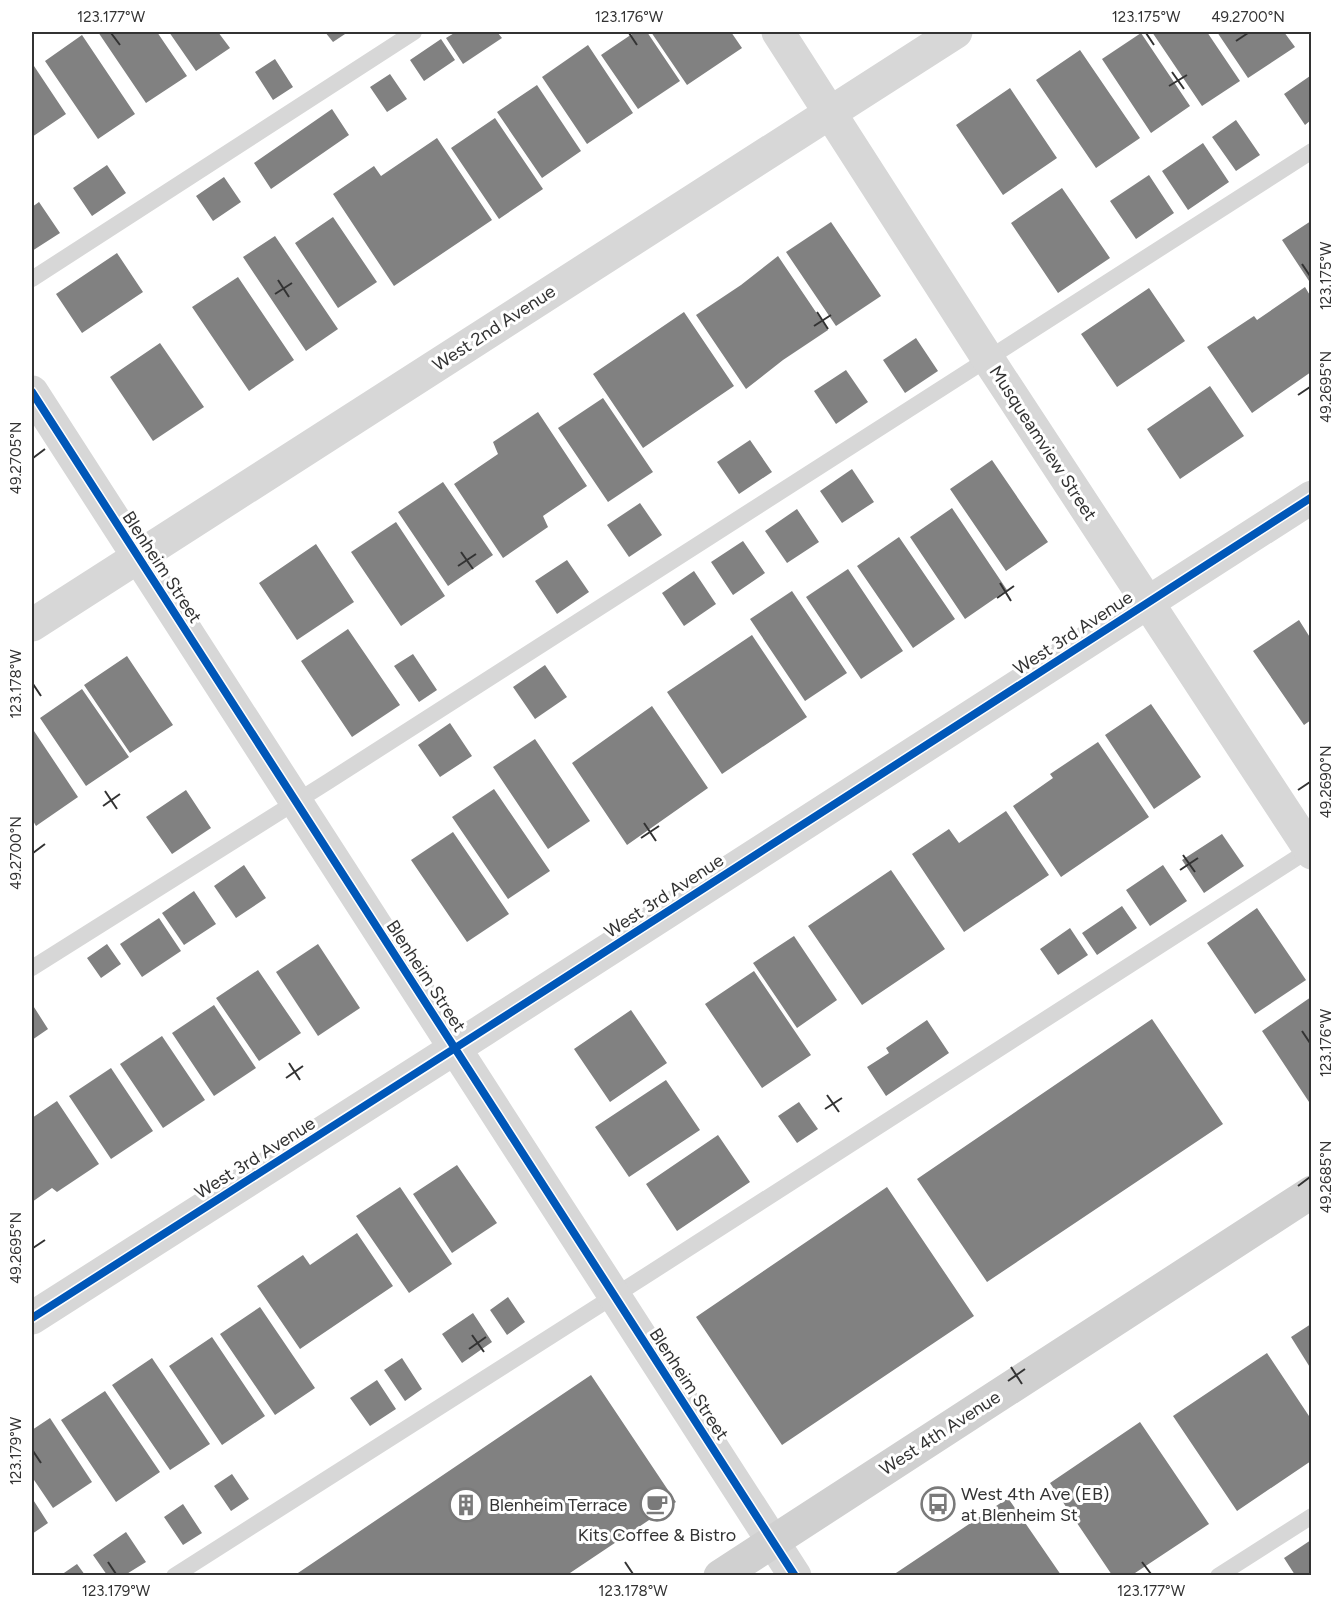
<svg xmlns="http://www.w3.org/2000/svg" width="1343" height="1607" font-family="Figtree,sans-serif">
	<style>
		.building { fill: #818181 }
		.lines { fill: none; stroke-linecap: round; stroke-linejoin: round }
		.lane { stroke: #d7d7d7; stroke-width: 16 }
		.street { stroke: #d7d7d7; stroke-width: 33 }
		.secondary { stroke: #d0d0d0; stroke-width: 33 }
		.cycleway-casing { stroke: #fff; stroke-width: 11 }
		.cycleway { stroke: #0057b8; stroke-width: 8 }
		.ticks { fill: none; stroke: #333; stroke-width: 2 }
		.labels { text-anchor: middle; dominant-baseline: central; stroke-width: 6; stroke-linejoin: round; paint-order: stroke }
		.street-label { font-size: 18px; fill: #333; stroke: #fff }
		.poi-label { font-size: 18px; fill: #333; stroke: #fff; text-anchor: start }
		.neatline { fill: none; stroke: #333; stroke-width: 2 }
		.ticks-label { font-size: 15px; text-anchor: middle; fill: #333 }
	</style>
	<rect width="100%" height="100%" fill="#fff"/>
	<path class="building" d="M98,32H157L187,76L146,103Z
		M169,32H218L230,48L196,71Z
		M325,32H348L333,42Z
		M456,32H497L502,38L463,64L446,38Z
		M635,32H647L680,81L638,109L601,55Z
		M651,32H731L742,48L687,85Z
		M1152,32H1207L1240,81L1202,106Z
		M1217,32H1284L1295,47L1248,78Z
		M1141,33L1190,106L1151,133L1102,59Z
		M82,35L135,114L98,139L45,61Z
		M441,39L455,60L424,81L410,60Z
		M588,45L633,113L587,144L542,77Z
		M1080,50L1140,138L1096,168L1036,80Z
		M275,59L293,87L273,100L255,72Z
		M32,63L66,114L32,137Z
		M390,74L407,99L387,112L370,87Z
		M1310,76L1311,120L1305,125L1284,94Z
		M537,85L581,151L542,178L497,112Z
		M1010,88L1057,158L1003,195L956,125Z
		M332,109L349,135L271,189L254,163Z
		M495,118L543,189L499,219L451,148Z
		M1236,120L1260,155L1236,171L1212,137Z
		M437,138L492,220L394,286L333,194L374,166L381,176Z
		M1203,143L1229,182L1188,210L1162,171Z
		M107,165L126,193L92,216L73,188Z
		M1149,175L1174,213L1136,239L1110,201Z
		M224,177L241,202L213,221L196,196Z
		M1062,188L1110,258L1058,293L1011,223Z
		M39,202L60,233L32,251V207Z
		M333,217L377,282L338,308L295,243Z
		M1311,221V284L1282,240Z
		M831,222L881,296L836,326L786,252Z
		M275,236L338,329L306,351L243,257Z
		M117,253L143,292L82,333L56,294Z
		M778,256L828,330L783,360L746,389L696,315L741,285Z
		M238,277L294,360L249,391L192,307Z
		M1305,287L1311,297V372L1252,413L1207,347L1254,316L1257,320Z
		M1149,288L1185,341L1117,387L1081,334Z
		M684,312L734,386L643,448L593,374Z
		M916,338L938,371L905,393L883,360Z
		M160,343L204,407L153,441L110,377Z
		M846,370L868,402L836,424L814,391Z
		M1210,386L1244,436L1180,479L1147,429Z
		M603,398L653,472L608,502L558,428Z
		M538,412L587,486L543,516L548,527L503,558L454,484L498,454L493,442Z
		M750,440L772,472L739,494L717,462Z
		M992,460L1048,542L1006,571L950,489Z
		M852,469L874,502L842,523L820,491Z
		M443,482L493,555L448,586L398,512Z
		M640,503L662,535L629,557L607,525Z
		M952,508L1007,590L965,619L910,537Z
		M797,509L819,542L787,563L765,531Z
		M396,522L445,596L401,626L351,552Z
		M899,537L955,619L913,648L857,566Z
		M743,541L765,573L733,595L711,562Z
		M316,544L354,602L297,640L259,583Z
		M567,560L589,592L557,614L535,581Z
		M848,569L903,651L861,679L806,597Z
		M694,571L716,604L684,626L662,593Z
		M792,591L847,673L805,701L750,619Z
		M1299,620L1311,639V720L1304,725L1253,651Z
		M348,629L400,705L352,737L301,661Z
		M752,635L807,717L722,774L667,692Z
		M413,654L437,690L419,702L394,666Z
		M127,656L173,725L130,753L84,685Z
		M545,665L567,697L535,719L513,687Z
		M82,689L129,757L86,786L40,718Z
		M1151,704L1201,777L1154,809L1105,735Z
		M652,706L708,788L627,845L572,763Z
		M450,723L472,756L440,777L418,745Z
		M32,728L78,797L36,826L32,819Z
		M535,739L590,821L548,849L493,767Z
		M1098,742L1149,817L1061,877L1013,806L1053,778L1050,774Z
		M494,789L550,871L508,899L452,817Z
		M186,790L211,828L172,854L146,817Z
		M1006,811L1049,875L964,932L912,854L949,829L959,843Z
		M453,832L509,914L467,942L411,860Z
		M1222,834L1244,866L1204,893L1182,860Z
		M244,865L266,898L236,918L214,886Z
		M1163,865L1187,901L1150,926L1126,890Z
		M891,870L945,949L862,1005L808,926Z
		M194,891L216,924L184,945L162,913Z
		M1122,906L1137,928L1097,955L1082,933Z
		M1257,908L1306,980L1255,1014L1207,943Z
		M159,918L181,951L142,977L120,944Z
		M1070,928L1088,955L1058,975L1040,949Z
		M794,936L837,1000L797,1028L753,963Z
		M107,944L121,964L101,978L87,958Z
		M318,944L360,1008L318,1036L276,972Z
		M258,970L301,1033L259,1061L216,998Z
		M754,971L811,1055L762,1088L705,1004Z
		M1311,997V1105L1262,1031Z
		M32,1004L48,1029L32,1040Z
		M214,1005L256,1068L214,1096L172,1033Z
		M631,1010L667,1063L610,1102L574,1049Z
		M1152,1019L1223,1124L987,1282L917,1179Z
		M927,1020L949,1053L886,1096L867,1067L889,1053L886,1048Z
		M162,1036L205,1100L163,1128L120,1064Z
		M111,1068L153,1131L111,1159L69,1096Z
		M666,1080L700,1130L629,1177L595,1127Z
		M57,1101L99,1164L57,1192L52,1188L32,1202V1118Z
		M799,1102L818,1129L797,1143L778,1116Z
		M718,1135L750,1182L677,1231L646,1184Z
		M457,1165L497,1223L452,1253L413,1194Z
		M400,1187L452,1264L409,1293L356,1216Z
		M887,1187L974,1316L782,1445L696,1317Z
		M357,1233L393,1286L300,1349L257,1286L303,1255L310,1265Z
		M508,1297L525,1322L507,1335L490,1310Z
		M260,1307L315,1388L275,1415L220,1334Z
		M473,1313L492,1342L462,1363L442,1334Z
		M1311,1324V1369L1291,1337Z
		M212,1337L265,1416L222,1445L169,1366Z
		M1267,1353L1311,1419V1461L1237,1511L1173,1416Z
		M152,1358L210,1444L170,1470L112,1385Z
		M402,1358L422,1389L405,1401L384,1370Z
		M591,1375L676,1502L567,1575H295Z
		M377,1380L396,1409L370,1426L350,1398Z
		M105,1391L160,1472L116,1502L61,1420Z
		M50,1418L92,1482L53,1508L32,1477V1430Z
		M1140,1422L1209,1524L1132,1575H1112L1050,1483Z
		M232,1474L249,1499L231,1511L214,1486Z
		M32,1498L48,1523L32,1534Z
		M1008,1498L1061,1575H893Z
		M183,1504L202,1533L183,1545L164,1517Z
		M126,1532L146,1562L125,1575H107L93,1555Z
		M1311,1540V1575H1295L1284,1558Z
		M77,1564L85,1575H61Z"/>
	<g class="lines">
		<path class="lane" d="M32,279L414,32
			M32,968L329,781L1312,151
			M174,1576L647,1275L1312,848
			M1218,1576L1312,1516"/>
		<path class="street" d="M778,32L988,359L1312,853
			M32,392L795,1576
			M32,625L956,32
			M32,1318L485,1029L1312,497"/>
		<path class="secondary" d="M720,1576L1312,1192"/>
		<g class="cycleway-casing">
			<path id="cycleway" d="M32,392L795,1576
				M32,1318L485,1029L1312,497"/>
		</g>
		<use href="#cycleway" class="cycleway"/>
	</g>
	<path class="ticks" d="M111,33L120,45M629,33L637,45M1146,33L1154,45M1236,41L1248,33M1172,72L1184,89M1169,86L1187,75M1302,264L1310,276M278,280L289,297M275,294L292,283M817,312L828,329M814,326L831,315M1298,395L1310,387M33,458L45,449M461,552L473,569M458,566L476,554M1000,583L1011,601M997,598L1014,586M33,684L41,696M1298,790L1310,782M105,791L117,809M103,806L120,794M644,823L656,841M641,838L659,826M33,853L45,844M1183,855L1195,872M1180,870L1198,858M1302,1031L1310,1043M289,1063L300,1080M286,1078L303,1066M827,1095L839,1112M825,1109L842,1098M1298,1186L1310,1177M33,1248L45,1240M472,1335L484,1352M469,1349L486,1337M1011,1367L1022,1384M1008,1381L1025,1369M33,1451L41,1463M108,1562L116,1574M625,1562L633,1574M1142,1562L1151,1574"/>
	<defs>
		<g id="cafe-ring" transform="scale(1.725)"><circle r="9.5" fill="#fff" stroke="#7a7a7a" stroke-width="1.5"/><path d="M-5.5-4.5H6V0H3Q3 3.5 0 3.5H-2.5Q-5.5 3.5-5.5 0ZM3-3.2v2h1.7v-2ZM-6 4.5H4V6H-6Z" fill="#7a7a7a"/></g>
		<g id="bus-ring" transform="scale(1.725)"><circle r="9.5" fill="#fff" stroke="#7a7a7a" stroke-width="1.5"/><path d="M-5-6H5V4H4V6H2V4H-2V6H-4V4H-5ZM-3.5-4V0h7V-4ZM-3.5 1.2v1.5H-2V1.2ZM2 1.2v1.5H3.5V1.2Z" fill="#7a7a7a"/></g>
		<g id="building-ring" transform="scale(1.725)"><circle r="9.5" fill="#fff" stroke="#7a7a7a" stroke-width="1.5"/><path d="M-4-6H4V6H1V3H-1V6H-4ZM-2.5-4.3h1.7v1.8h-1.7ZM.8-4.3h1.7v1.8H.8ZM-2.5-1h1.7V.8h-1.7ZM.8-1h1.7V.8H.8Z" fill="#7a7a7a"/></g>
	</defs>
	<g fill-rule="evenodd">
		<use href="#cafe-ring" x="657" y="1504"/>
		<use href="#bus-ring" x="938" y="1504"/>
		<use href="#building-ring" x="466" y="1505"/>
	</g>
	<g class="labels">
		<g class="street-label">
			<text transform="translate(494 328) rotate(-33)">West 2nd Avenue</text>
			<text transform="translate(1043 443) rotate(57)">Musqueamview Street</text>
			<text transform="translate(162 567) rotate(57)">Blenheim Street</text>
			<text transform="translate(1073 633) rotate(-33)">West 3rd Avenue</text>
			<text transform="translate(664 896) rotate(-33)">West 3rd Avenue</text>
			<text transform="translate(426 976) rotate(57)">Blenheim Street</text>
			<text transform="translate(255 1158) rotate(-32)">West 3rd Avenue</text>
			<text transform="translate(689 1384) rotate(57)">Blenheim Street</text>
			<text transform="translate(940 1433) rotate(-33)">West 4th Avenue</text>
		</g>
		<g class="poi-label">
			<text x="961" y="1494">West 4th Ave (EB)<tspan x="961" dy="21">at Blenheim St</tspan></text>
			<text x="489" y="1505">Blenheim Terrace</text>
			<text x="657" y="1535" text-anchor="middle">Kits Coffee &amp; Bistro</text>
		</g>
	</g>
	<rect width="1343" height="1607" fill="none" stroke="#ffffff" stroke-width="66"/>
	<rect x="33" y="33" width="1277" height="1541" class="neatline"/>
	<g class="ticks-label">
		<text x="111" y="22">123.177°W</text>
		<text x="629" y="22">123.176°W</text>
		<text x="1146" y="22">123.175°W</text>
		<text x="1248" y="22">49.2700°N</text>
		<text transform="translate(1326 276) rotate(-90)" y="5">123.175°W</text>
		<text transform="translate(1326 387) rotate(-90)" y="5">49.2695°N</text>
		<text transform="translate(16 458) rotate(-90)" y="5">49.2705°N</text>
		<text transform="translate(16 684) rotate(-90)" y="5">123.178°W</text>
		<text transform="translate(1326 782) rotate(-90)" y="5">49.2690°N</text>
		<text transform="translate(16 853) rotate(-90)" y="5">49.2700°N</text>
		<text transform="translate(1326 1043) rotate(-90)" y="5">123.176°W</text>
		<text transform="translate(1326 1177) rotate(-90)" y="5">49.2685°N</text>
		<text transform="translate(16 1248) rotate(-90)" y="5">49.2695°N</text>
		<text transform="translate(16 1451) rotate(-90)" y="5">123.179°W</text>
		<text x="116" y="1596">123.179°W</text>
		<text x="633" y="1596">123.178°W</text>
		<text x="1151" y="1596">123.177°W</text>
	</g>
</svg>
